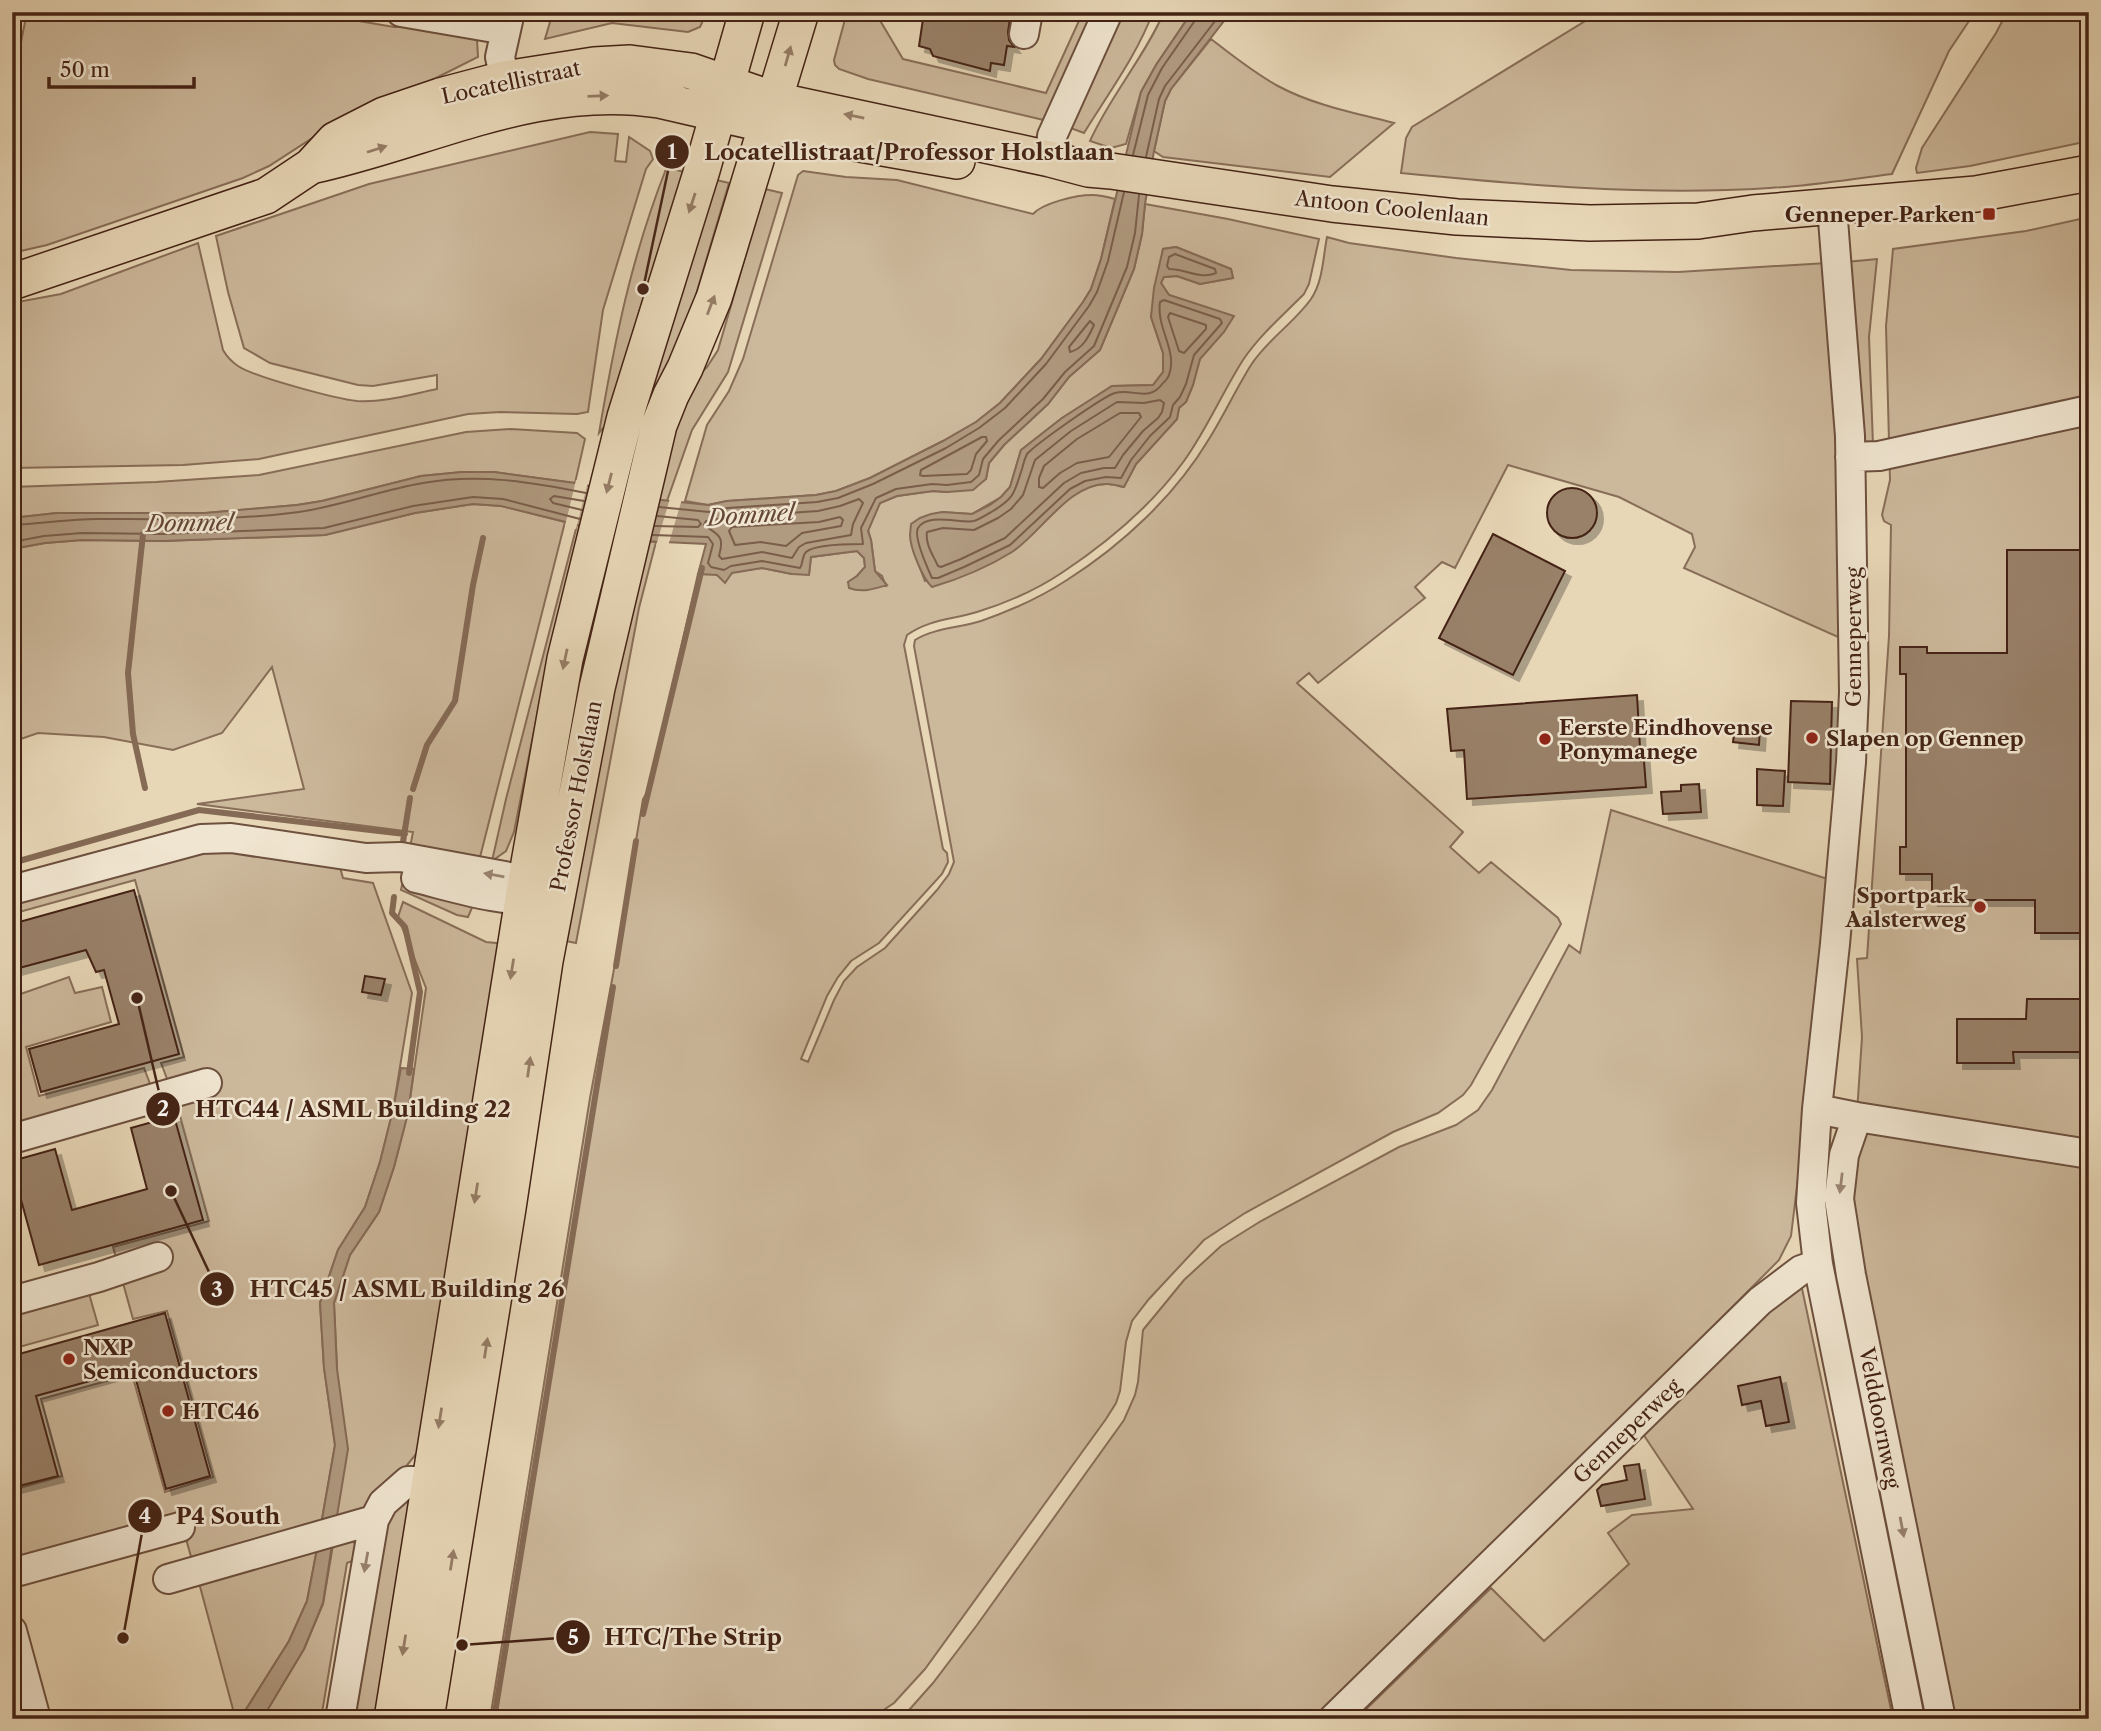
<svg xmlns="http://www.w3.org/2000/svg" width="2101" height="1731" font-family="'Libre Caslon Text',serif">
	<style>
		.green { fill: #ccb89b; stroke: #886e58; stroke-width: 2; fill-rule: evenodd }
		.water { fill: #b09a80; stroke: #856a55; stroke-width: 2 }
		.pier { fill: #e8d7b7 }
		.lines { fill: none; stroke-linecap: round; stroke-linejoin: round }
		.shore { stroke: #7a5e4a; stroke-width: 2 }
		.stream { stroke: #856a55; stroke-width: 6 }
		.building { fill: #998169; stroke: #442315; stroke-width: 2; filter: url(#shadow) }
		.minor-casing { stroke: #6d503e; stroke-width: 32 }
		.major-casing { stroke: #442315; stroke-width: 38 }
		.minor { stroke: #f0e5d0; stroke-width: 28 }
		.major { stroke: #e8d7b7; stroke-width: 35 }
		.oneway { fill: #967d66 }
		.oneway2 { fill: #9a8472 }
		.poi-dot { fill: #8f2418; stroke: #f0e5d0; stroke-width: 2.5 }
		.labels { text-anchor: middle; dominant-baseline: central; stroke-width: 5; stroke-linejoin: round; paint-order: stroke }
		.street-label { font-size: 21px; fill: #442315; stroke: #f0e5d0 }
		.poi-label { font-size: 21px; font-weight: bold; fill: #442315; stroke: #f0e5d0; text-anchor: start }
		.water-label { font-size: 23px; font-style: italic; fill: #644735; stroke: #f0e5d0 }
		.leader { fill: none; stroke: #442315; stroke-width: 2.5 }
		.callout-dot { fill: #442315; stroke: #f0e5d0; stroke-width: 2.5 }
		.mark-label { font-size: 21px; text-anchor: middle; font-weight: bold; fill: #fff }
		.callout-label { font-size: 23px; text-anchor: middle; font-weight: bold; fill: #442315; stroke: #f0e5d0; stroke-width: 5; stroke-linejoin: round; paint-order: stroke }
	</style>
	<defs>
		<filter id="shadow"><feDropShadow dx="6" dy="6" stdDeviation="0" flood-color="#0004"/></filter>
	</defs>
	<rect width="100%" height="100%" fill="#e8d7b7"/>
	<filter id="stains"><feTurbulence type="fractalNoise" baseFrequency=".00286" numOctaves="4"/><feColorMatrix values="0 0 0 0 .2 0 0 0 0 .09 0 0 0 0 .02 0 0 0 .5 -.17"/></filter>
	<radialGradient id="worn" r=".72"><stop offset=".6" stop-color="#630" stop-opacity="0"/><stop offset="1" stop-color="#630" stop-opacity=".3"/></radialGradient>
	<path class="green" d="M27,12H306L394,27H427L475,37L477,40L478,57L432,80L348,115L269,166L243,178L47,245L12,253V87Z
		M553,12H707L700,27L688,32L612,23L545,39Z
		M847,12H875L903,59L1046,93L1083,12H1098L1048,121L868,79L839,69L835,65L834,60Z
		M1118,12H1153C1137,55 1108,94 1084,133L1065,126Z
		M1164,12H1192L1156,65L1141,92L1126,144L1111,148L1090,141C1110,96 1144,58 1164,12Z
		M1600,12H1975L1949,51L1892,174C1851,179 1810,186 1770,188C1646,196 1524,185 1401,173L1406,138L1412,127Z
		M2007,12H2089V141L1970,166L1917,173L1916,168L1922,148L1996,33Z
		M1211,39C1233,56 1254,73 1278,86C1313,105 1355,113 1394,123L1330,177L1163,157L1154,151L1165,101L1171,89Z
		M590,132L618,134L615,161L626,162L629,137L650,151L653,159L646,169L603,310L588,412L577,414L500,412L468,414L259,459L183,465L12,468V303L61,294L198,243L223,350C227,357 232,362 238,366C254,377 337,399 357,401C383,403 412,394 437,389V375L373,386L358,385L270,363L244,348L228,292L216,236L369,184Z
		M669,168L692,174L656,258L639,312L619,409L599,433C615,339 631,258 666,169Z
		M803,171L846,177L897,180L1033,214C1043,203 1076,195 1092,195C1100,195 1108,197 1115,199L1101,259L1091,289L1083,302L1041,359L1000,403L976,422L943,441L870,478L836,491L816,495L727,501L708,505L685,501L707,425L729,391L743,359L798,175Z
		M708,178L729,183L690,315L628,492L620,491Z
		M765,189L782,193L728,372L692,430L667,501L652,499L691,383L707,367L718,350Z
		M1145,204L1228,219L1319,239L1309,284L1304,294C1283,315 1259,336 1243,360C1222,393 1207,429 1184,461C1152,505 1108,542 1063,572C1038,589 1006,603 977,612C951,620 930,619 907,635L904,645L943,849L947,853L948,862L942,874L879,943L851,961L838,977L827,996L801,1059L808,1062L834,1000L844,981L857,967L885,948L937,890L949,874L954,862L914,646L915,640C934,628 959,628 981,621C1010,611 1041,597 1067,580C1122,545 1175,496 1209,439C1224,415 1236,389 1251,365C1267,340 1294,323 1311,299C1323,282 1323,257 1327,237L1349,243L1456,258L1571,270L1678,272L1827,263L1835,352L1844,630H1838V637L1684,568L1695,547L1692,534L1619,497L1508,465L1455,568L1442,562L1415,587L1425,598L1318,683L1309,673L1297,683L1463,832L1450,847L1479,873L1491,862L1558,918L1561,924L1471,1085L1463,1095L1438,1113L1393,1132L1245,1213L1204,1240L1149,1299L1132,1321L1126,1342L1120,1391L1116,1403L1106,1419L925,1669L894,1703L870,1719H490L590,1098L617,953L643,799L648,791L698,574H717L762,568L792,574H809L811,557L857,551L864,558L865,567L857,576L849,582L886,586L882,576L875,571L871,540L868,530L880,503L897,496L933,491L947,492L986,479L989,463L1004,445L1048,404L1069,377L1100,350L1134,269L1142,234ZM1176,247L1231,269L1233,278L1200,284L1177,276L1163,277L1161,283L1169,295L1220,312L1211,346L1200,358L1193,385L1186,402L1179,408L1177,419L1136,464L1124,487C1118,486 1113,484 1108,484C1069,482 1041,533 1012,551C983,570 958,575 925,581L913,550L942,512L972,514L1001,497L1010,487L1021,450L1062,418L1092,399L1112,386L1153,385L1163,372V353L1151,317L1163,249Z
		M2089,217V1719H1950L1851,1204L1862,1037L1857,959L1867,958L1889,636L1891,525L1884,521L1882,515L1890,480L1886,326L1893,249L2026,231Z
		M1877,259L1869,337L1873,445L1868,446L1860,441L1846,262Z
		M511,429L577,433L585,439L575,483L494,472H462L421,476L322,501L297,505L205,513H57L12,518V487L156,482L259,475L466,432Z
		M473,504L502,506L565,522L478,865L409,853L413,832L197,804L304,789L272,667L222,733L173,750L104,737L38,733L12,742V549L45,543L82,540L163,541L325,535L415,513Z
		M577,525L585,527L545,675L514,832L506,851L492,861L506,799Z
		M643,541L656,542L639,608L576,943L561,940Z
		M1611,810L1834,881L1791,1236L1779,1260L1417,1624L1319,1719H901L933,1683L977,1625L1124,1420L1135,1395L1138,1382L1143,1330L1184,1280L1221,1246L1261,1221L1399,1147L1456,1125L1478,1110L1492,1090L1569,945L1580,953Z
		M230,848L339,864L343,878L373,883L412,993L393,1110L380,1162L365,1207L338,1250L320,1303L324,1368L335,1445L321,1525L192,1560L180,1518L12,1565V1542L17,1541L12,1526V1490L62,1476L41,1399L132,1374L165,1492L213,1477L167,1311L133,1319L113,1247L209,1221L177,1105L161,1063L184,1057L135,880L12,914V898L190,849Z
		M402,885L474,903L468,917L457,915L401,890Z
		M403,902L486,942L506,944L426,1442L367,1514L336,1522L337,1368L334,1303L350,1255L379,1212L394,1167L408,1113L426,988L398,917Z
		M69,977L75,993L102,987L111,1022L26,1047L39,1096L144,1068L152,1089L12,1129V997Z
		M1800,1279L1893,1719H1356L1491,1588L1544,1641L1629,1564L1608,1533L1632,1515L1693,1509L1643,1434Z
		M88,1290L98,1325L12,1349V1311Z
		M412,1494L381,1719H350L380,1531L396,1506Z
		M352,1540L357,1546L355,1560L347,1563L321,1719H262L304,1649L323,1604L333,1545Z
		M317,1549L307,1601L289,1641L245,1711L234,1713L198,1579Z"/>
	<path class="water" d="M1192,12H1231L1171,89L1165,101L1154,151L1145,204L1142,234L1134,269L1100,350L1069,377L1048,404L1004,445L989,463L986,479L973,490L947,492L933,491L897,496L880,503L868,531L871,540L875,571L887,585C874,589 862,593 849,588L848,582L857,576L865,567L864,558L857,551L811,557L809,575L792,574L762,568L732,573L725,583L717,575L698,574L706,544L643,541L501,506L473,504L415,513L325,535L163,541L82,540L45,543L12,549V518L57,513H205L297,505L322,501L421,476L462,472H494L575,483L652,499L708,505L727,501L816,495L836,491L870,478L943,441L976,422L1000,403L1041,359L1083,302L1091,289L1101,259L1141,92L1156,65Z
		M1176,247L1231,269L1233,278L1200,284L1177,276L1164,277L1161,283L1169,295L1234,316L1224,332L1200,359L1193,385L1186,402L1179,408L1177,419L1136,464L1124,487C1118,486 1113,484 1108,484C1070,482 1040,534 1012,552C988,567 959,579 932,587C923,579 910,548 910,535C910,534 911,526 911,524L920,518L931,514L942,512L972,514L990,505L1001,497L1010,487L1021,450L1062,418L1112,386L1153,385L1163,372V353L1151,317L1154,288L1163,249Z
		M401,1068L414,1069L408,1113L394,1167L379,1212L350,1255L334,1303L337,1369L348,1449L336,1522L321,1525L335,1445L324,1368L320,1303L338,1250L365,1207L380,1162L393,1110Z
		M332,1545L323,1603L304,1649L262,1719H246L245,1711L289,1641L307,1601L317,1549Z"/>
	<path class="pier" d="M576,480L588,482L576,529L565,526Z
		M670,498L682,499L668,546H656Z"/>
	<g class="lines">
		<path class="shore" d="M1133,155L1148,95L1162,68L1196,19L1197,12
			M1146,157L1159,99L1165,86L1222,12
			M1175,254L1215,269L1216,273C1200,280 1186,269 1169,269L1167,266L1169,257Z
			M1164,300L1220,319L1222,323L1194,355L1186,384L1180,397L1173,405L1170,417L1150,436L1131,460L1121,478L1106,477L1085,481L1070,489L1010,545L964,567L938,578H932C928,569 913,537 918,528C928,512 960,524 974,521C980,519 988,514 993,511C1016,497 1014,492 1022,469C1023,465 1025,458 1027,454C1036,444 1102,397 1115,393C1133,388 1149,403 1163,383C1165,382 1169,376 1169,375C1178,351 1156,328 1160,302Z
			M1170,313L1206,325V329L1184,353L1179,351L1168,317Z
			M1090,321L1094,325C1089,336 1083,349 1070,352L1069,347Z
			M1160,400L1164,403L1162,412L1158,418L1143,431L1123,455L1115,468H1104L1081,473L1064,483L1005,538L961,559L941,567L938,566C933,555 925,544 927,532L943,528L974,530L998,518L1011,509L1023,495L1035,460L1071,431L1117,402L1144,403Z
			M1120,413H1139L1141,417L1109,457L1077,463L1060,473L1043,488L1039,487V478L1044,466L1077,439Z
			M982,437H986L987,441L976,454L971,470L967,474L923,476L920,475L921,470Z
			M859,499L863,503L853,524L851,535L806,543L799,547L792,558L762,552L722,559L719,556C725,535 718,535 704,525L706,521L730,517L818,511L840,506Z
			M659,507L709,512L728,508L817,502L838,498L873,484L946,448L979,428L1005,408L1046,364L1089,306L1097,292L1108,261L1124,192
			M582,510L553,503L550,499L554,496L584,501
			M840,517L843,520L841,526L802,533L786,546L761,542L735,545L729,531L732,527L819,522Z
			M12,525C41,524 68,519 97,519C164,519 232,521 299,512C341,506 381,490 423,483C477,473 533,482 586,493
			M655,526L698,527L701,524L698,520L657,516
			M653,535L708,537L713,544L708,563L711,567L724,570L731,566L762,561L800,568C803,564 802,556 806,552C815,544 851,544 863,544L861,528L876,498L896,489L932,484L947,485L971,482L979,475L983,459L999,440L1043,399L1065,372L1094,346L1127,267L1135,233L1139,195
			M12,542L44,536L82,533L163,534L324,528L413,506L473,497L503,499L580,519"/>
		<path class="stream" d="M143,534L128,673L133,734L145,788
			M413,789L427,745L455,701L473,585L483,538
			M643,814L702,568
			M402,848L410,798
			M12,863L199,810L405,834
			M394,897L392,913L405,927L420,992L409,1073
			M616,966L636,841
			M494,1719L613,987"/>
	</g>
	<path class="building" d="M924,12H1011L1008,32L1009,40L1014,47L1007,46L1004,65L991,63L990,71L933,56L930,49L919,46Z
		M1547 513a25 25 0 1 1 50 0a25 25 0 1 1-50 0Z
		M1493,534L1565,571L1513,675L1439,638Z
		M2007,550H2089V933H2035V900H1932V874H1900V847H1906V674H1900V647H1927V653H2007Z
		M1637,695L1640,748H1643L1646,787L1467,799L1464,750L1451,751L1447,709Z
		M1791,701L1832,702L1830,784L1788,782Z
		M1735,727L1760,729L1759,745L1733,742Z
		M1757,769L1785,771L1783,806L1757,805Z
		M1699,784L1701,812L1663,814L1661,792L1681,791V785Z
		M134,890L179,1054L41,1092L29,1049L119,1024L104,970L96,972L86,950L12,970V924Z
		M365,976L385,979L381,995L362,992Z
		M2027,999H2085V1052H2013L2014,1063H1957V1019H2026Z
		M174,1116L203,1220L39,1265L12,1167V1161L55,1149L72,1210L147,1189L131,1128Z
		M165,1313L210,1476L166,1489L133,1369L36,1396L58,1476L15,1487L12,1476V1356Z
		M1780,1377L1789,1422L1766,1426L1761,1401L1742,1405L1738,1386Z
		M1639,1464L1645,1499L1601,1506L1597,1490L1602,1485L1627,1480L1624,1466Z"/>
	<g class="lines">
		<g class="minor-casing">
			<path id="minor" d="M401,12L506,30
				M1024,34L1028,12
				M509,98L500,57L510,12
				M1050,159L1052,136L1108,12
				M1832,207L1850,436L1854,692L1851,762L1835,944L1817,1109L1811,1203L1818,1264L1910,1719
				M1850,457L1879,456L2089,410
				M416,878C457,888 501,903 544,899
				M12,890L201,839L231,838L366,858L401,857L526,880L543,890
				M1817,1109L1857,1117L2089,1154
				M1857,1117L1844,1155L1839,1199L1851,1275L1941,1719
				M12,1139L207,1083
				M12,1301L99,1277L158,1257
				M12,1573L180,1527
				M168,1579L374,1520
				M12,1631L36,1719
				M340,1719L374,1520L383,1503L408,1481H430L446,1493
				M1333,1719L1760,1301L1801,1270L1818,1264"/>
		</g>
		<g class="major-casing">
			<path id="major" d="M311,166C428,141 536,81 659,100L820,137L957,161
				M12,282L266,196L311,166L335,140L384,115L440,96L504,79L594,65L630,63L691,71L775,100L1050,159L1088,169L1111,171L1332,204L1457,217L1590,223L1698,221L1753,213L1976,194L2089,173
				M392,1719L526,880L565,659L625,417L702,170L747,12
				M426,1719L508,1208L545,961L597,688L659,425L671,395L685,368L714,298L801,12"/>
		</g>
		<use href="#minor" class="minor"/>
		<use href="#major" class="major"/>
	</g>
	<defs><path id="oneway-solid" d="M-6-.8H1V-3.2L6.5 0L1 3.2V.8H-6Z" transform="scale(1.75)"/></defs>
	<g class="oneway">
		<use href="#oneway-solid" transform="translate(788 56) rotate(-74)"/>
		<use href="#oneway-solid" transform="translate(598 96) rotate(-2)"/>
		<use href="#oneway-solid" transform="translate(854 116) rotate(-168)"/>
		<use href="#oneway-solid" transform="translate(377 149) rotate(-18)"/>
		<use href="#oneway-solid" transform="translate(692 203) rotate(108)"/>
		<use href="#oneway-solid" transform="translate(711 305) rotate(-69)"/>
		<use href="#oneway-solid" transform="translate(609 483) rotate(104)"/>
		<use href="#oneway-solid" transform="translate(565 659) rotate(102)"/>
		<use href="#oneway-solid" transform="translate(512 969) rotate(99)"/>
		<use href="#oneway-solid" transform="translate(529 1067) rotate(-82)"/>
		<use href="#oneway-solid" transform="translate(476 1193) rotate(99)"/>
		<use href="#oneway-solid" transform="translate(486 1348) rotate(-81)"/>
		<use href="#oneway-solid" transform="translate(440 1418) rotate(99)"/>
		<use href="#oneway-solid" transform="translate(452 1560) rotate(-81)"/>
		<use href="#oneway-solid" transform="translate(404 1645) rotate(99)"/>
	</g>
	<g class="oneway2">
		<use href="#oneway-solid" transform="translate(494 875) rotate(-170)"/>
		<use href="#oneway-solid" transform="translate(1841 1183) rotate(97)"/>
		<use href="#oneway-solid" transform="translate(1902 1527) rotate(79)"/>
		<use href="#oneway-solid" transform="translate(366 1562) rotate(100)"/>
	</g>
	<g class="poi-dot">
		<rect x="1982" y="207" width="14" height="14" rx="3.5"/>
		<circle cx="1812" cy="738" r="7"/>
		<circle cx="1545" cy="739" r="7"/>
		<circle cx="1980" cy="907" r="7"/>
		<circle cx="69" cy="1359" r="7"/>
		<circle cx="168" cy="1411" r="7"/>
	</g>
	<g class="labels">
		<g class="street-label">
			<text transform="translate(511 82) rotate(-12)">Locatellistraat</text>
			<text transform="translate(1392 208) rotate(6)">Antoon Coolenlaan</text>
			<text transform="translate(1853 637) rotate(-90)">Genneperweg</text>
			<text transform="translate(576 796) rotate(-79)">Professor Holstlaan</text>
			<text transform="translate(1880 1418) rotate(79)">Velddoornweg</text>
			<text transform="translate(1627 1431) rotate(-44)">Genneperweg</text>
		</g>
		<g class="poi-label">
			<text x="1975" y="214" text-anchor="end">Genneper Parken</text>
			<text x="1559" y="727">Eerste Eindhovense<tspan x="1559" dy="24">Ponymanege</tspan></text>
			<text x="1826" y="738">Slapen op Gennep</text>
			<text x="1966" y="895" text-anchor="end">Sportpark<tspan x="1966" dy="24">Aalsterweg</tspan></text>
			<text x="83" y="1347">NXP<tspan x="83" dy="24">Semiconductors</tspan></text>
			<text x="182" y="1411">HTC46</text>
		</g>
		<g class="water-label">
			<text transform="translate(751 515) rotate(-4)">Dommel</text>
			<text transform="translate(190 523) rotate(-1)">Dommel</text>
		</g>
	</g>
	<path class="leader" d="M643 289L672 152M137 998L163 1109M171 1191L217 1289M123 1638L145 1516M462 1645L573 1637"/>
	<g class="callout-dot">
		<circle cx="643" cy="289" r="7"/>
		<circle cx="137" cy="998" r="7"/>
		<circle cx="171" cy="1191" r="7"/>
		<circle cx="123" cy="1638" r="7"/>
		<circle cx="462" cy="1645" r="7"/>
		<circle cx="672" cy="152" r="18"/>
		<circle cx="163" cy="1109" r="18"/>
		<circle cx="217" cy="1289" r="18"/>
		<circle cx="145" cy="1516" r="18"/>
		<circle cx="573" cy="1637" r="18"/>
	</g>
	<g class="mark-label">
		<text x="672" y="159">1</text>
		<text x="163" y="1116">2</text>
		<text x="217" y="1297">3</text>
		<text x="145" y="1523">4</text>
		<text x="573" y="1645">5</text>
	</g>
	<g class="callout-label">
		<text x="909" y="160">Locatellistraat/Professor Holstlaan</text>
		<text x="353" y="1117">HTC44 / ASML Building 22</text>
		<text x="407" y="1297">HTC45 / ASML Building 26</text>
		<text x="228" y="1524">P4 South</text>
		<text x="693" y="1645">HTC/The Strip</text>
	</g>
	<rect width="2101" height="1731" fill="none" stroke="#e8d7b7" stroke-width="42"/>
	<rect x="14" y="14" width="2073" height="1703" fill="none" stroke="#442315" stroke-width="3.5"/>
	<rect x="21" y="21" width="2059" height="1689" fill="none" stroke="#442315" stroke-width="2"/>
	<path d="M49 77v10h145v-10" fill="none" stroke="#442315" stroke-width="3.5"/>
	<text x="60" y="77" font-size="21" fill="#442315" stroke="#f0e5d0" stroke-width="5" paint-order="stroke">50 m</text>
	<rect width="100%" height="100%" filter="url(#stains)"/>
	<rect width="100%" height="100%" fill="url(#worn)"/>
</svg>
